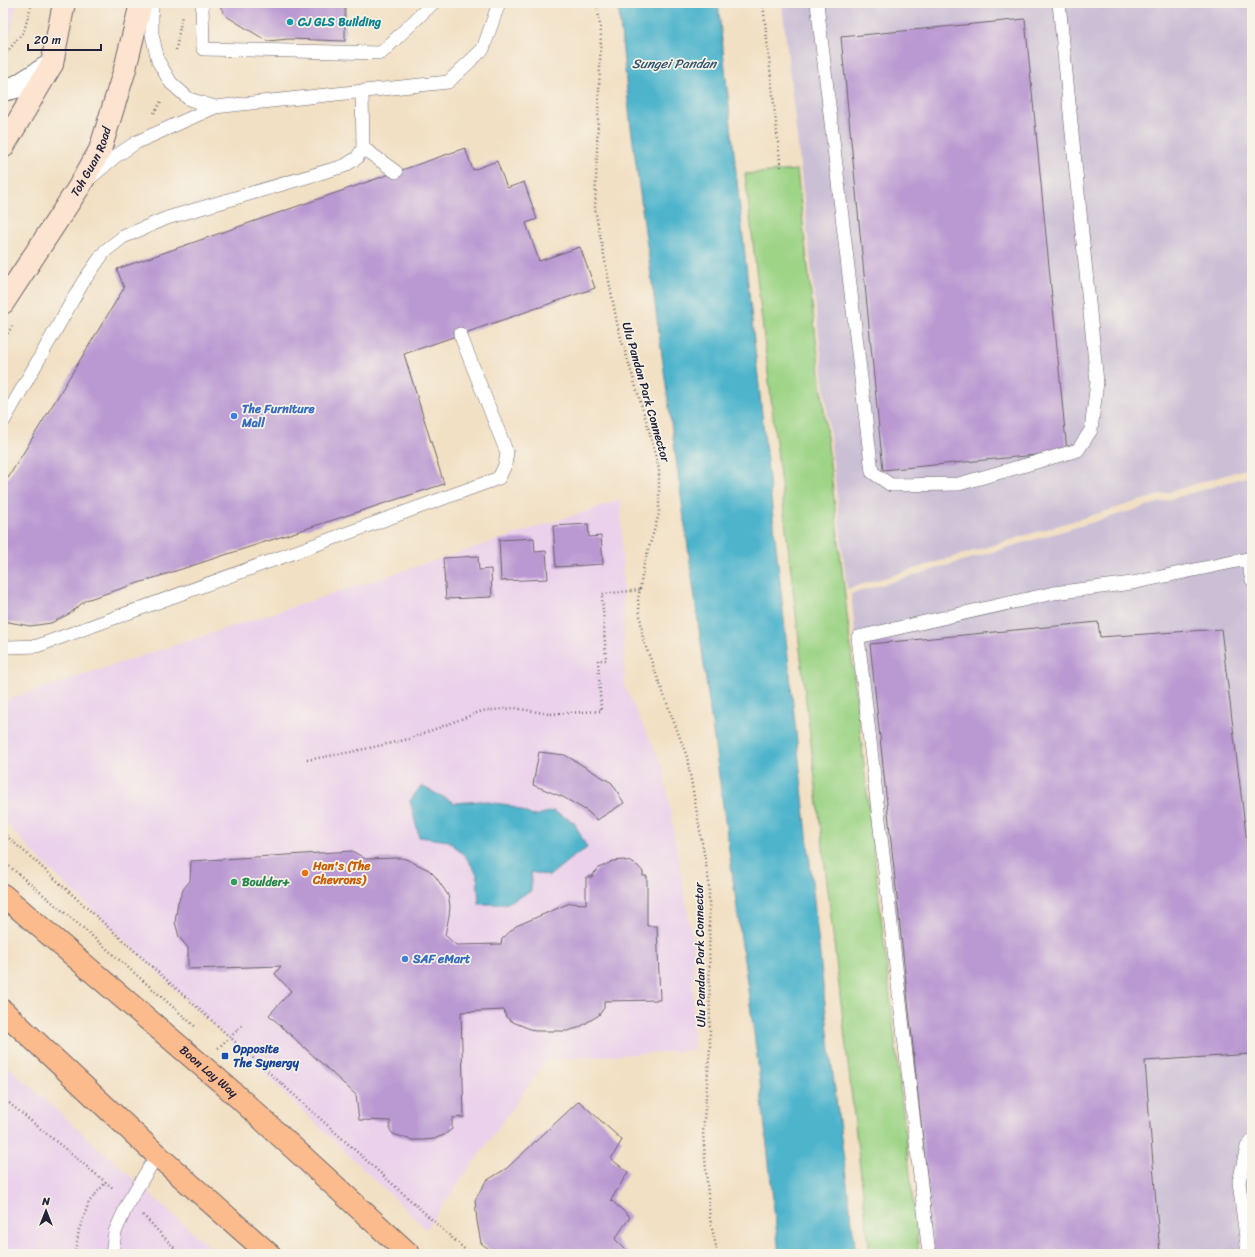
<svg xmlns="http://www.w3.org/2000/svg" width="1255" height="1257" font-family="Sriracha,sans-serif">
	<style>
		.built { fill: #ebd1eb }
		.industrial { fill: #cbbfd5 }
		.green { fill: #9dd486; stroke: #607b60 }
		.water { fill: #4eb4cc; stroke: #386b84 }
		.building { fill: #ba98d2 }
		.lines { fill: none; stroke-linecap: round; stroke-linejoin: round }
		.service-casing { stroke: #6b646b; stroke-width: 14 }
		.minor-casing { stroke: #6b646b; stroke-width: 24 }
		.secondary-casing { stroke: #6b646b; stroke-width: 24 }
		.primary-casing { stroke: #6b646b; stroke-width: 24 }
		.path { stroke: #6b646b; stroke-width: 2.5; stroke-dasharray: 1 3; stroke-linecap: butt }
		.service { stroke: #fff; stroke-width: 13 }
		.minor { stroke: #fff; stroke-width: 22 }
		.secondary { stroke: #fde4d1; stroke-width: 22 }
		.primary { stroke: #fbbb8d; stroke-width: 22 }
		.culture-dot { fill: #0f9aa8; stroke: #f7f3e8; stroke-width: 1.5 }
		.shop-dot { fill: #3f7fe0; stroke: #f7f3e8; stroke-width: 1.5 }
		.food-dot { fill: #e8710a; stroke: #f7f3e8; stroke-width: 1.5 }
		.leisure-dot { fill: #2e9e5b; stroke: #f7f3e8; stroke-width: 1.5 }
		.transit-dot { fill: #1a4fb4; stroke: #f7f3e8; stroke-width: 1.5 }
		.labels { text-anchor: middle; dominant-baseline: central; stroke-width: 3.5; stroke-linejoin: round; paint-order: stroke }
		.culture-label { font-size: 12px; font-weight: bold; fill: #0d838f; stroke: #f7f3e8; text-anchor: start }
		.street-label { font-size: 12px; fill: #22223b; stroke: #f7f3e8 }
		.shop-label { font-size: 12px; font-weight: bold; fill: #366cbe; stroke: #f7f3e8; text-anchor: start }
		.food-label { font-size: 12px; font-weight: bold; fill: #c56008; stroke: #f7f3e8; text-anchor: start }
		.leisure-label { font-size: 12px; font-weight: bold; fill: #27864d; stroke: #f7f3e8; text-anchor: start }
		.transit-label { font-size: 12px; font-weight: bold; fill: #164399; stroke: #f7f3e8; text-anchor: start }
		.water-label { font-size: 13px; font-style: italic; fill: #31556e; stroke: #f7f3e8 }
	</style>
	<rect width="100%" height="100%" fill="#f7f3e8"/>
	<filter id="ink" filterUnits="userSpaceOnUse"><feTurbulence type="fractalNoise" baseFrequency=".025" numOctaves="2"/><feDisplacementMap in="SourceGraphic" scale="8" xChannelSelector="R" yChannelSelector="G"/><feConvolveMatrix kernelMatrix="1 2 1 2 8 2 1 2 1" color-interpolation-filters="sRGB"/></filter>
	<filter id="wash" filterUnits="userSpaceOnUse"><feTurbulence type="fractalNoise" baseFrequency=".012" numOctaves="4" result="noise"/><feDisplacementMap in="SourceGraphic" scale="16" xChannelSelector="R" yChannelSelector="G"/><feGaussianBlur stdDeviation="0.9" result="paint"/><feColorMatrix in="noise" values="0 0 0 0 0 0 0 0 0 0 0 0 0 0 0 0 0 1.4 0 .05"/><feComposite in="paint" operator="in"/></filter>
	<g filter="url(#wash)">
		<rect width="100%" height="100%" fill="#f2e0c4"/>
		<path class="built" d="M3,3H17L9,38L3,43Z
			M621,500L625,688L663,767L693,944V1050L547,1060L426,1229L29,849L3,819V701Z
			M3,1062L217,1254H3Z"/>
		<path class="industrial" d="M782,3H1252V467L847,589Z
			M1252,475V1254H925L851,594Z"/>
		<path class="green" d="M797,170L919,1254H870L745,174Z"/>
		<path class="water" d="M618,3H718L831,1059L856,1254H779L757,1056L630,120Z
			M421,786L455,803L481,801L509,805L533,816L553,811L574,822L587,848L570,859L549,876L531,872V891L505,904H479L477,874L466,857L449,841L419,837L410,801Z"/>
		<g id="blocks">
			<path class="building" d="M218,3H345V41L289,39L267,41L226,16Z
				M1025,19L1067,452L883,470L841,37Z
				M465,148L473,170L497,161L507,188L524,182L537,219L526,223L539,261L580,247L595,288L404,354L444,484L86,600L69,614L51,623L30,626L3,621V480L8,478L124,288L117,269Z
				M588,524L589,537L601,536L603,564L556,567L553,526Z
				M534,538L535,552L546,551L548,579L501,581L499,540Z
				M478,556L479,570L491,569L492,597L446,599L443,558Z
				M1098,622L1100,637L1221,629L1252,884V1054L1145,1061L1160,1254H935L870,644Z
				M539,752L565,755L612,783L624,803L597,820L587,811L563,797L533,785Z
				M352,851L366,859L402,858L408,860L429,870L435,876L448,895L450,906L449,916L445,935L456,945L501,944L502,939L516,926L570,903L586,904V877H592L594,873L599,868L613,861L623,860L631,862L638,866L643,872V876H647V926H657L660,1000L604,1001V1008L599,1015L578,1028L567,1031H535L513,1022L506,1017L504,1010L461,1012L464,1117L452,1118V1129L444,1135L434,1139L423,1140H412L393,1134L390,1130V1121L359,1120L356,1095L269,1015L291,991L275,974L281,966L188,969V948L179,937L175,922L178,902L184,888L190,881L191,861Z
				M579,1101L622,1140L611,1159L628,1172L611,1200L630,1217L615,1239L630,1254H495L481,1243L477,1221L475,1200L486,1181L507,1168Z"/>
		</g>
	</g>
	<g filter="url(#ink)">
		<use href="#blocks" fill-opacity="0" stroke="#6b646b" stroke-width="1"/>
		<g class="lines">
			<g class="service-casing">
				<path id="service" d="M152,3V34L158,61L171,83L189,99L215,107
					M202,3L203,49L381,53L433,3
					M817,3L872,472L891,485L959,484L1078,450L1091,430L1097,382L1059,3
					M363,148L396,172
					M90,178L116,156L137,142L215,107L448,82L483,49L499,3
					M3,422L83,282L105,251L123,237L167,218L344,166L357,158L363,148L362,92
					M3,646L9,647L37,646L499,478L505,465L507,453L460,334
					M112,1254L115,1232L129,1201L157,1155
					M929,1254L858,637L1054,593L1132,583L1247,559L1252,580
					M1248,1254L1239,1182L1247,1147L1252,1141"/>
			</g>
			<g class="minor-casing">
				<path id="minor" d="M3,90L16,87L52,64"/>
			</g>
			<g class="secondary-casing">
				<g id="secondary">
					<path d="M3,147L52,64L64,3"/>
					<path id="s1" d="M3,303L79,187L100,150L125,69L141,3"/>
				</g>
			</g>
			<g class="primary-casing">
				<g id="primary">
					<path id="s2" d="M3,895L228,1088L409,1254"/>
					<path d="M3,1011L157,1155L269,1254"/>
				</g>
			</g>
			<path class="path" d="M597,3L601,33L595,209L618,328L649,430L659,469V514L644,564L638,600L643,639L687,757L709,882L710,1047L703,1133L710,1220L718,1254
				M763,3L781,170
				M176,50L182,15
				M3,54L7,52L24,31L32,3
				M154,113L162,100
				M3,340L13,325
				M307,760L351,752L409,739L482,711L515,708L549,714L601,711L598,660H606L602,594L640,590
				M3,833L34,860L470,1254
				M3,861L83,928L197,1028
				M218,1048L242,1026
				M3,1098L114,1189
				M143,1215L180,1254
				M75,1254L79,1230L89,1202L106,1182"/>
			<use href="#service" class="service"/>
			<use href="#minor" class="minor"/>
			<use href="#secondary" class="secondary"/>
			<use href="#primary" class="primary"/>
		</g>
	</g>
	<circle class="culture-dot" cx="290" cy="22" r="4"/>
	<g class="shop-dot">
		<circle cx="234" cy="416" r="4"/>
		<circle cx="405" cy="959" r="4"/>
	</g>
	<circle class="food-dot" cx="305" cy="873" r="4"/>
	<circle class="leisure-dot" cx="234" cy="882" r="4"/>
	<rect class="transit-dot" x="221" y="1052" width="8" height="8" rx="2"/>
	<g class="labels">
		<g class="culture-label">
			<text x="298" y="22">CJ GLS Building</text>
		</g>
		<g class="street-label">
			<text stroke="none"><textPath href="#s1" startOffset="167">Toh Guan Road</textPath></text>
			<text transform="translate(646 392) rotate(74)">Ulu Pandan Park Connector</text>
			<text transform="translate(700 955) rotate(-91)">Ulu Pandan Park Connector</text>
			<text stroke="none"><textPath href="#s2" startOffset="271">Boon Lay Way</textPath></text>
		</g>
		<g class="shop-label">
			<text x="242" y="409">The Furniture<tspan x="242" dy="14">Mall</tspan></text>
			<text x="413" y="959">SAF eMart</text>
		</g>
		<g class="food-label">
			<text x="313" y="866">Han's (The<tspan x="313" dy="14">Chevrons)</tspan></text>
		</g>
		<g class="leisure-label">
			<text x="242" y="882">Boulder+</text>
		</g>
		<g class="transit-label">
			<text x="233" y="1049">Opposite<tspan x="233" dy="14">The Synergy</tspan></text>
		</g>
		<g class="water-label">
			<text x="674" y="63">Sungei Pandan</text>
		</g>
	</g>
	<rect width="1255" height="1257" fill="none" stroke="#f7f3e8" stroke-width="16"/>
	<g transform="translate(46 1211)" stroke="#f7f3e8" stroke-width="3" paint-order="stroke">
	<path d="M0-3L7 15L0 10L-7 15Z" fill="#22223b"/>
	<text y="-6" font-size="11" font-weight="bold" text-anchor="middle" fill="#22223b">N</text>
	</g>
	<path d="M28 44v6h73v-6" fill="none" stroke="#22223b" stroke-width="2"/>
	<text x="34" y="44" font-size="12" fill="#22223b" stroke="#f7f3e8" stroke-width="3" paint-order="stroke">20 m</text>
</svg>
